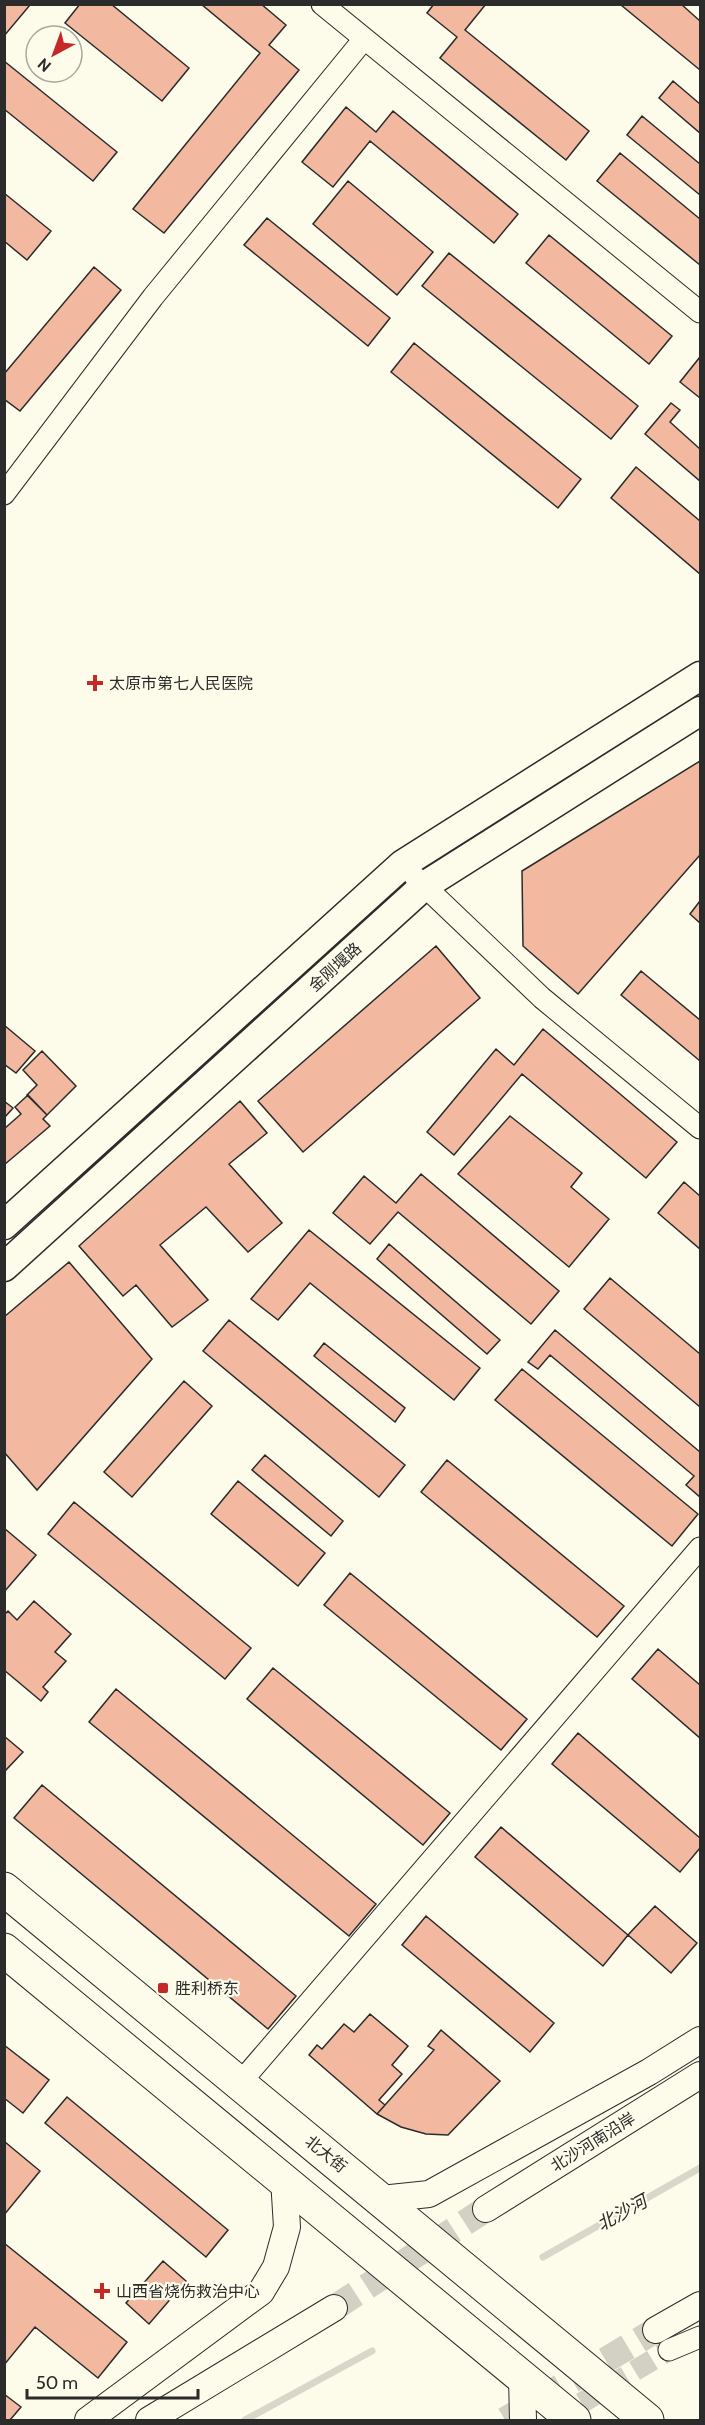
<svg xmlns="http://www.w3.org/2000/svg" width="705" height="2425" font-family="Cabin,'Noto Sans SC',sans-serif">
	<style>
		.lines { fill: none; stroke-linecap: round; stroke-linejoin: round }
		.stream { stroke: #d8d7c9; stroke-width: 7 }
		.building { fill: #f2b8a0; stroke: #2b2b2b; stroke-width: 1.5 }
		.minor-tunnel { stroke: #d3d1c4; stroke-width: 21; stroke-dasharray: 21 10; stroke-linecap: butt }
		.tertiary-tunnel { stroke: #d3d1c4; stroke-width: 26; stroke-dasharray: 26 13; stroke-linecap: butt }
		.minor-casing { stroke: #2b2b2b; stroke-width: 23 }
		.tertiary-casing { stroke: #2b2b2b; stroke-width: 28 }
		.secondary-casing { stroke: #2b2b2b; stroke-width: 31 }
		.primary-casing { stroke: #2b2b2b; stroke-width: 35 }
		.minor { stroke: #fdfbea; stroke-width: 21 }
		.tertiary { stroke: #fdfbea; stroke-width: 26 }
		.secondary { stroke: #fdfbea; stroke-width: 28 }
		.primary { stroke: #fdfbea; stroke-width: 33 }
		.poi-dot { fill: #c62828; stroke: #fdfbea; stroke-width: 2 }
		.labels { text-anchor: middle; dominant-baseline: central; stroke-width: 4.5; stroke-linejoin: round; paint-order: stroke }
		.poi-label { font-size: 16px; fill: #2b2b2b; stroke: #fdfbea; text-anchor: start }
		.street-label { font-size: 16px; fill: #2b2b2b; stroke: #fdfbea }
		.water-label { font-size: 18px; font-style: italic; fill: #2b2b2b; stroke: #fdfbea }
	</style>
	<rect width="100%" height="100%" fill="#fdfbea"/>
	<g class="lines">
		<path class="stream" d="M543,2257L700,2168
			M245,2420L372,2351"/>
	</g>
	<path class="building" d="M4,4L30,5L4,36Z
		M80,4H111L189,68L162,101L65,23Z
		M201,4H261L286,25L269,45L299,70L164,233L133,209L260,53Z
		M434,4H486L465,30L589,131L566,160L440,58L457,37L427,13Z
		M681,4L700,21V70L621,5Z
		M4,61L117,152L93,181L4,109Z
		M673,81L700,104V133L659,98Z
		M346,107L376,132L393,111L518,214L494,243L370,141L333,187L302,162Z
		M642,116L700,164V195L627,135Z
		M620,153L700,219V265L597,181Z
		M348,181L433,252L397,295L313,224Z
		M4,193L51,231L27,260L4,241Z
		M267,218L390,318L368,346L244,245Z
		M549,235L672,336L649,364L526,263Z
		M449,253L638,406L611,439L422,286Z
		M94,267L121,290L20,411L4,399V374Z
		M414,343L581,479L558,508L391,372Z
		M700,357V398L680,382Z
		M671,403L680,410L670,422L700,449V481L645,434Z
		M636,467L700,521V574L611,498Z
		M700,761V855L578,994L523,946L522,871Z
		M700,901V923L690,914Z
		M436,946L480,998L303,1152L258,1101Z
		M641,971L700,1020V1061L621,995Z
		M4,1025L35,1051L16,1073L4,1064Z
		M543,1029L677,1142L646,1178L522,1074L454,1155L427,1132L496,1049L514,1065Z
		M42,1051L76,1086L47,1115L27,1095L37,1085L23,1070Z
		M28,1095L47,1115L43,1119L50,1126L4,1165V1129L21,1114L15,1107Z
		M4,1101L13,1108L4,1118Z
		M240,1101L267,1133L229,1164L282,1223L248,1252L206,1207L160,1245L208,1300L172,1327L136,1285L123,1296L79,1246Z
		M510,1116L582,1173L571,1187L609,1219L569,1267L458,1174Z
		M421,1174L559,1291L531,1324L398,1212L370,1244L333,1213L364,1176L396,1203Z
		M684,1182L700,1196V1249L658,1213Z
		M309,1230L480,1368L454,1400L310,1283L278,1320L251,1299Z
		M389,1244L500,1340L487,1354L377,1259Z
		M69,1262L152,1359L37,1490L4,1452V1317Z
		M610,1278L700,1354V1407L584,1309Z
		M229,1320L405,1465L379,1497L203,1351Z
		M555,1330L700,1452V1497L686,1485L694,1476L550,1355L538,1369L528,1362Z
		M324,1343L405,1408L395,1422L314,1356Z
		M522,1369L698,1514L672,1546L495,1400Z
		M184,1381L212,1406L132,1497L104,1472Z
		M265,1455L343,1521L331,1536L252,1470Z
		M447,1460L624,1606L597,1637L421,1492Z
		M238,1481L325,1553L298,1586L211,1514Z
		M74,1502L251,1648L225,1679L48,1534Z
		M4,1528L36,1555L4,1592Z
		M350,1573L527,1719L501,1750L324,1605Z
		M34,1601L71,1634L55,1652L66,1661L43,1687L48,1692L41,1701L4,1670V1615L8,1611L17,1620Z
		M658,1649L700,1685V1738L632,1679Z
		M273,1668L450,1813L423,1845L247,1699Z
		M116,1689L376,1904L349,1936L89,1722Z
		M578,1733L700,1838V1848L680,1872L552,1764Z
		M4,1736L23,1752L4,1772Z
		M42,1785L296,1996L268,2029L14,1818Z
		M501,1827L628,1935L603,1966L475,1857Z
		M655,1906L697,1943L671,1973L628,1935Z
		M426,1916L554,2023L530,2052L402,1945Z
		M370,2014L408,2046L392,2065L402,2074L379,2100L385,2105L377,2114L309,2055L317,2045L322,2049L344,2024L354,2032Z
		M441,2030L500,2081L448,2135L426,2134L401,2127L377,2114L434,2050L428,2046Z
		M4,2045L49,2080L23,2113L4,2098Z
		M67,2097L228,2230L206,2257L45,2123Z
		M5,2142L40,2171L4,2215V2142Z
		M4,2243L127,2342L98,2378L35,2327L4,2365Z
		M163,2261L186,2281L149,2324L126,2303Z
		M4,2394L21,2407L10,2420H4Z"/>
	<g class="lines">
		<path class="minor-tunnel" d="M555,2419L669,2350"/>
		<path class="tertiary-tunnel" d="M334,2308L486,2209
			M505,2420L656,2330"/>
		<g class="minor-casing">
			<path id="minor" d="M322,4L700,312
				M4,494L153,297L364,39
				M415,877L542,998L700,1128
				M239,2084L700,1548
				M669,2350L700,2337"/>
		</g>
		<g class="tertiary-casing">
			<path id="tertiary" d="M381,2199L429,2194L649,2072L700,2040
				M486,2209L700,2075
				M656,2330L700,2305
				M522,2377L523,2420
				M88,2420L261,2292L276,2267L287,2227L284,2179
				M149,2420L334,2308"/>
		</g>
		<g class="secondary-casing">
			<path id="secondary" d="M4,1225L403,864L700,676
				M4,1267L424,886L700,711"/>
		</g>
		<g class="primary-casing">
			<path id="primary" d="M4,1889L647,2420
				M4,1950L574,2420"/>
		</g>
		<use href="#minor" class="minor"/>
		<use href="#tertiary" class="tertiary"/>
		<use href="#secondary" class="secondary"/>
		<use href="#primary" class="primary"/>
	</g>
	<g class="poi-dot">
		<path d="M92 674h6v6h6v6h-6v6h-6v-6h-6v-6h6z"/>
		<rect x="157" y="1982" width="12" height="12" rx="3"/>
		<path d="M99 2282h6v6h6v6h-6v6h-6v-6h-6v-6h6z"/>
	</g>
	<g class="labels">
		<g class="poi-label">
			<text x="109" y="683">太原市第七人民医院</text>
			<text x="175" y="1988">胜利桥东</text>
			<text x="116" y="2291">山西省烧伤救治中心</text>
		</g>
		<g class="street-label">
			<text transform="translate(335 967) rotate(-42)">金刚堰路</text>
			<text transform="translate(593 2142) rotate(-32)">北沙河南沿岸</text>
			<text transform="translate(326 2154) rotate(39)">北大街</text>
		</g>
		<g class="water-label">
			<text transform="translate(622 2213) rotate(-29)">北沙河</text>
		</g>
	</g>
	<rect width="705" height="2425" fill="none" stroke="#2b2b2b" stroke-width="12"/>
	<g transform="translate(54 54) rotate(221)"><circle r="28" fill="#fdfbea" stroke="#a9a89e" stroke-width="1.5"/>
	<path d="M0-4.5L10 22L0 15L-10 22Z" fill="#c62828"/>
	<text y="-9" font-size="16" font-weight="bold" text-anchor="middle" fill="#2b2b2b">N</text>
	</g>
	<path d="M27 2389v9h171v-9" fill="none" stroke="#2b2b2b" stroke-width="3"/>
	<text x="36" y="2389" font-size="18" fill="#2b2b2b" stroke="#fdfbea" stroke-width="4.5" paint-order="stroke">50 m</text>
</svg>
